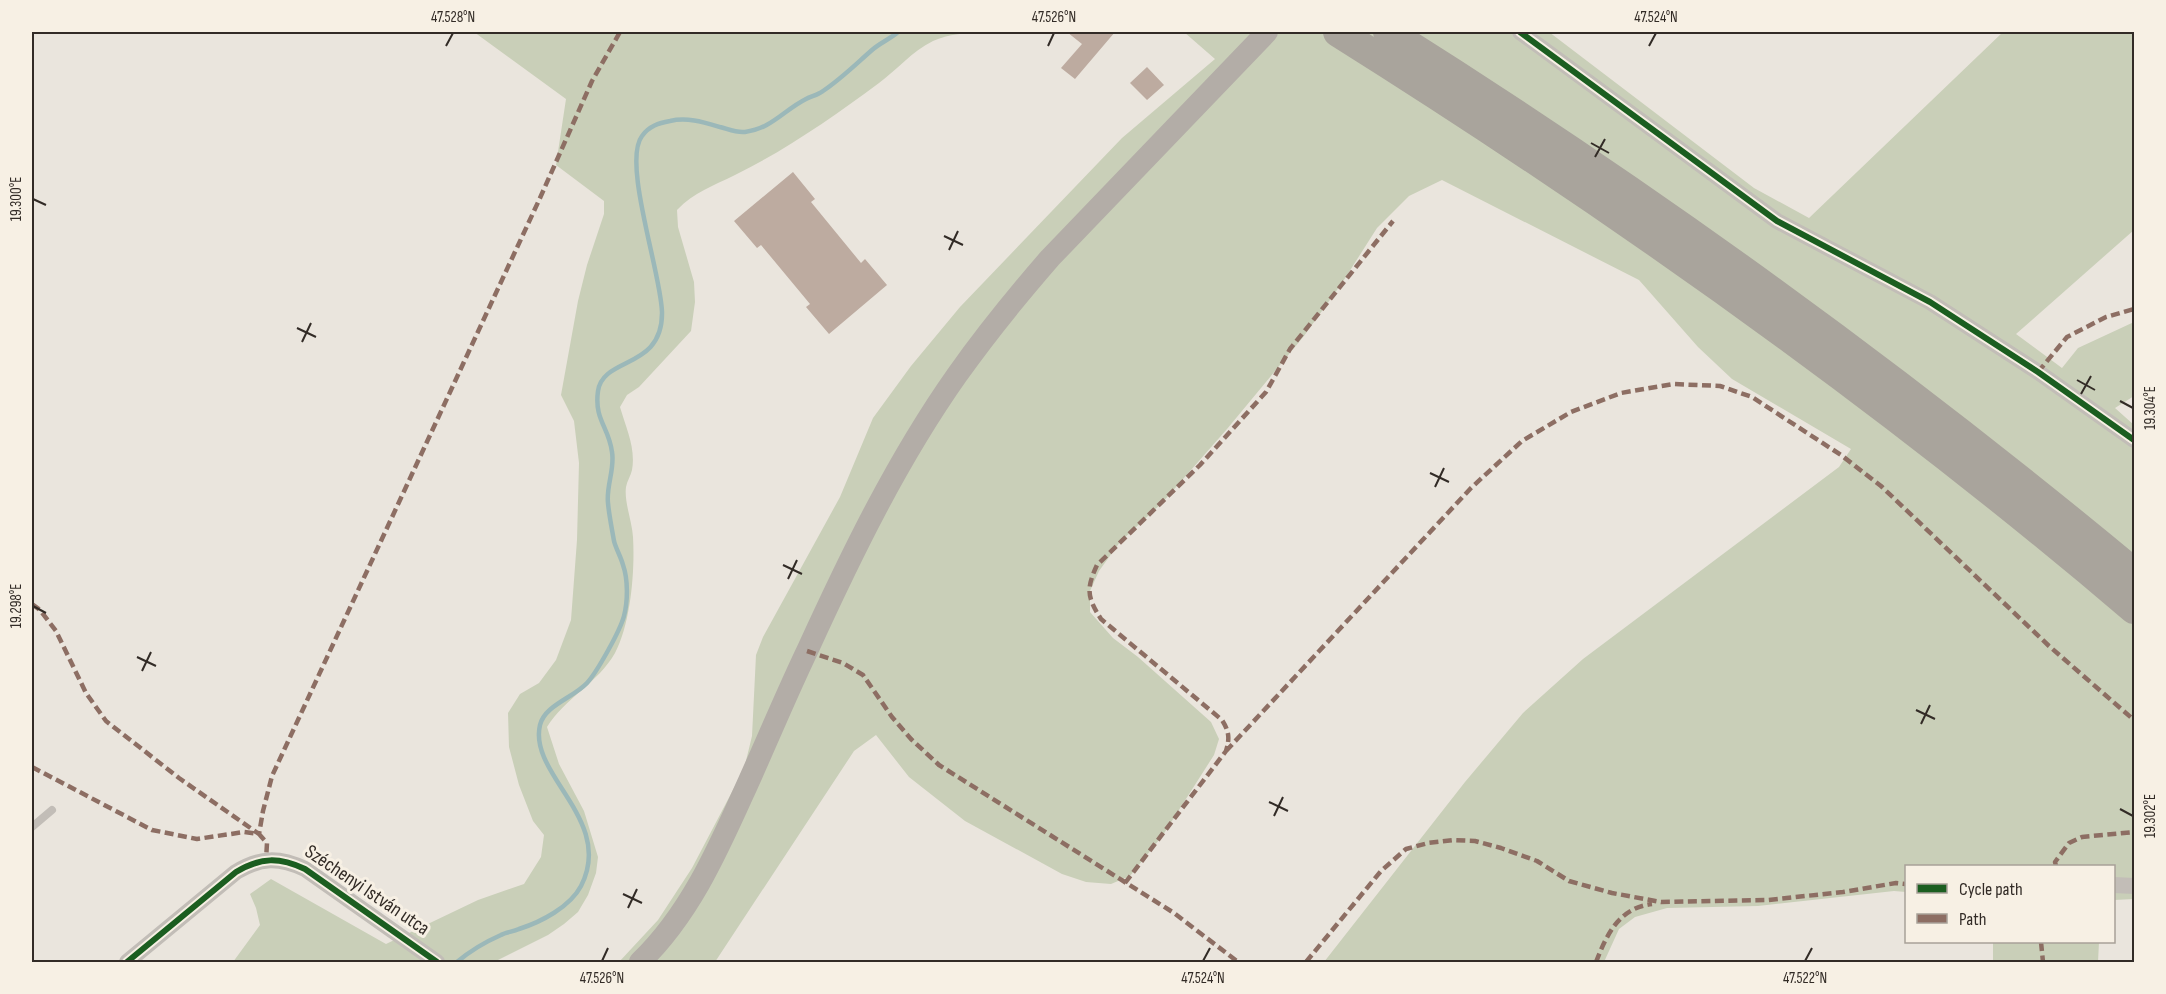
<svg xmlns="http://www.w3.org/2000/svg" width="2166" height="994" font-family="'Sofia Sans Condensed',sans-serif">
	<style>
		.green { fill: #c9cfb8 }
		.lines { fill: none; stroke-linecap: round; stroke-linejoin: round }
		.stream { stroke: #9bb8b9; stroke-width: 4.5 }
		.building { fill: #bdaba0 }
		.lane { stroke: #c2bdb7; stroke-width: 8 }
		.street { stroke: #c2bdb7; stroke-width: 16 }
		.secondary { stroke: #b3ada7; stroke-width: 22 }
		.highway { stroke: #a9a49c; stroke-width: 30 }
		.quiet { stroke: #8d6e63; stroke-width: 4.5; stroke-dasharray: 9 4.5; stroke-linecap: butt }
		.cycleway-casing { stroke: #f7f0e4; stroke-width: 10 }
		.cycleway { stroke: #1b5e20; stroke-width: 6 }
		.ticks { fill: none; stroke: #322b26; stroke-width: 2 }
		.labels { text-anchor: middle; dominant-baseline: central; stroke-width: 6; stroke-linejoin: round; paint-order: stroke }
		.street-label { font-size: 20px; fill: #322b26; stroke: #f7f0e4 }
		.neatline { fill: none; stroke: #322b26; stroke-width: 2 }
		.ticks-label { font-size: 15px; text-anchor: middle; fill: #322b26 }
	</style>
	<rect width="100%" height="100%" fill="#eae5dd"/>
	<path class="green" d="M474,32H1030L1024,34C996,33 960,29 933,41C912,51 897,70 879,83C833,117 786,150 735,175C713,186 694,192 677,210L678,227L694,282L695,302L691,331L639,387L627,395L620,407C626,428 636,448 632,470C631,475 627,481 626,487C624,502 632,521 633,537C635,570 631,623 615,653C598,683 565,698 547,727L559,764L584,811L598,857L596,873L588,895L578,912L564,924L548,935L494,962H233L260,925L256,908L250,894L271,879L386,944L478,900L524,884L541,857L544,835L533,821L519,785L509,747L508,713L520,694L539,683L556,660L571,620L577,540L579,463L574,421L561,395L578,301L587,265L604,214V201L556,165L566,99Z
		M1184,32H1549L1754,188L1809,218L2003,32H2134V230L2016,334L2062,368L2078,348L2134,322V396L2115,408L2134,425V899L2114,900V866H1906V892L1894,891L1758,906L1667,908L1635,917L1619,929L1604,962H1324L1465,782L1523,713L1583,659L1839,467L1851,449L1732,379L1698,347L1639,280L1442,180L1409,196L1377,228L1342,283L1304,336L1227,429L1162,503L1120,542L1099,571L1090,591V612L1113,638L1138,657L1211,722L1219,739L1214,755L1163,835L1130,876L1111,884L1086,882L1062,874L965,821L909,777L876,735L854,751L715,962H619L658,920L692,868L744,769L752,736L756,655L763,637L840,497L873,418L911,366L960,307L1122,138L1215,59Z
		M1993,942H2099L2098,962H1993Z"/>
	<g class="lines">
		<path class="stream" d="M457,962C470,951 485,942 501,935C506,932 513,932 519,929C541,922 570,907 581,886C615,820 528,775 540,725C545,705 573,698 587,683C597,672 620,631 624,616C628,601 628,579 623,565C621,557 616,549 614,541C612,529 609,515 608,503C606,486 615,469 612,452C609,427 594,420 598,391C603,356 663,370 662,312C661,273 622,162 642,136C649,126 659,123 670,121C687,117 703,122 720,127C728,129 736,133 745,132C771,129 784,110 806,99C812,96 818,95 823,91C841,79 856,64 872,50C880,43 890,39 898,32"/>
	</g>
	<path class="building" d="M1067,32H1115L1075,79L1061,68L1082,44Z
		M1147,67L1164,85L1147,100L1130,83Z
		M793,172L815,199L811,202L861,263L865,259L887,285L829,334L806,307L810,304L761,245L757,248L734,221Z"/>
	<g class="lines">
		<path class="lane" d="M32,827L52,810"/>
		<path class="street" d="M1520,32L1777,221L1930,302L2038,372L2134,440
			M2114,885L2134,886
			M127,962L236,872C261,857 279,857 305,869L437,962"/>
		<path class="secondary" d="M640,962C688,916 716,854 743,794C765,746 785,697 808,649C851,555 897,460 957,375C986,334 1017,296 1050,258L1267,32"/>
		<path class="highway" d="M1338,32C1615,206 1885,397 2134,609
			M1388,32C1649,196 1898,377 2134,573"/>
		<path class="quiet" d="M2038,372L2067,337L2106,317L2134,309
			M32,604L40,610L56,631L86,693L106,721L179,778L259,834L263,811L272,776L540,198L592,81L620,32
			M807,651L843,663L863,675L892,717L911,739L939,765L1174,913L1238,962
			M1226,751L1471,488L1522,441L1571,412L1621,393L1673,384L1720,386L1752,397L1841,455L1881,486L2049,646L2134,720
			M32,767L152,830L197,839L244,832L259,834L267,843L266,860
			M2056,866L2055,862L2069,843L2082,837L2134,832
			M1125,883L1226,751C1230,738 1229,731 1222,720L1101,619C1087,597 1086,589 1097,565L1200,465L1266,392L1290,349L1393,221
			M2041,942L2043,962
			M1306,962L1381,871L1406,849L1428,843L1453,840L1475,841L1501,848L1537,861L1569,881L1612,893L1661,902L1768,900L1843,892L1896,883L1906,884
			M1596,962C1607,934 1619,908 1652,904"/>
		<g class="cycleway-casing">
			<path id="cycleway" d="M1520,32L1777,221L1930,302L2038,372L2134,440
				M127,962L236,872C261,857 279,857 305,869L437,962"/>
		</g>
		<use href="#cycleway" class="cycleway"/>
	</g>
	<path class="ticks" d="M446,46L453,33M1048,46L1054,33M1649,46L1656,33M1591,143L1609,153M1595,157L1605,139M33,199L46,205M944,236L963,245M949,250L958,231M297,328L316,337M302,342L311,323M2077,380L2095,390M2081,394L2091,376M2120,401L2133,408M1430,473L1449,482M1435,487L1444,468M783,565L802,574M788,579L797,560M33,606L46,613M137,657L156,666M142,671L151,652M1916,710L1935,719M1921,724L1930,705M1269,802L1288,811M2120,809L2133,816M1274,816L1283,797M623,894L642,903M628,908L637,889M602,961L608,948M1203,961L1210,948M1805,961L1812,948"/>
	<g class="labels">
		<g class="street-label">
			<text transform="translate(367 890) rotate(34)">Széchenyi István utca</text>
		</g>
	</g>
	<rect width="2166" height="994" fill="none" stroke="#f7f0e4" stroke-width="66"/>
	<rect x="1905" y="865" width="210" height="78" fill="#f7f0e4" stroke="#a8a198" stroke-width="1.5"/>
	<rect x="1917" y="884" width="30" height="9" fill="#1b5e20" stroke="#a8a198" stroke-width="1.5"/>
	<text x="1959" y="895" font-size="18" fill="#322b26">Cycle path</text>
	<rect x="1917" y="914" width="30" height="9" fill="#8d6e63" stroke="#a8a198" stroke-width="1.5"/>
	<text x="1959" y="925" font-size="18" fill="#322b26">Path</text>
	<rect x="33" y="33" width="2100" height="928" class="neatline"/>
	<g class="ticks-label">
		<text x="453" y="22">47.528°N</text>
		<text x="1054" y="22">47.526°N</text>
		<text x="1656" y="22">47.524°N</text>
		<text transform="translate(16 199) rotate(-90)" y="5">19.300°E</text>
		<text transform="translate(2150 408) rotate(-90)" y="5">19.304°E</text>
		<text transform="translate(16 606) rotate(-90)" y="5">19.298°E</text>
		<text transform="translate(2150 816) rotate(-90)" y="5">19.302°E</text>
		<text x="602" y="983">47.526°N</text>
		<text x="1203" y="983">47.524°N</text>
		<text x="1805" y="983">47.522°N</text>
	</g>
</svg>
